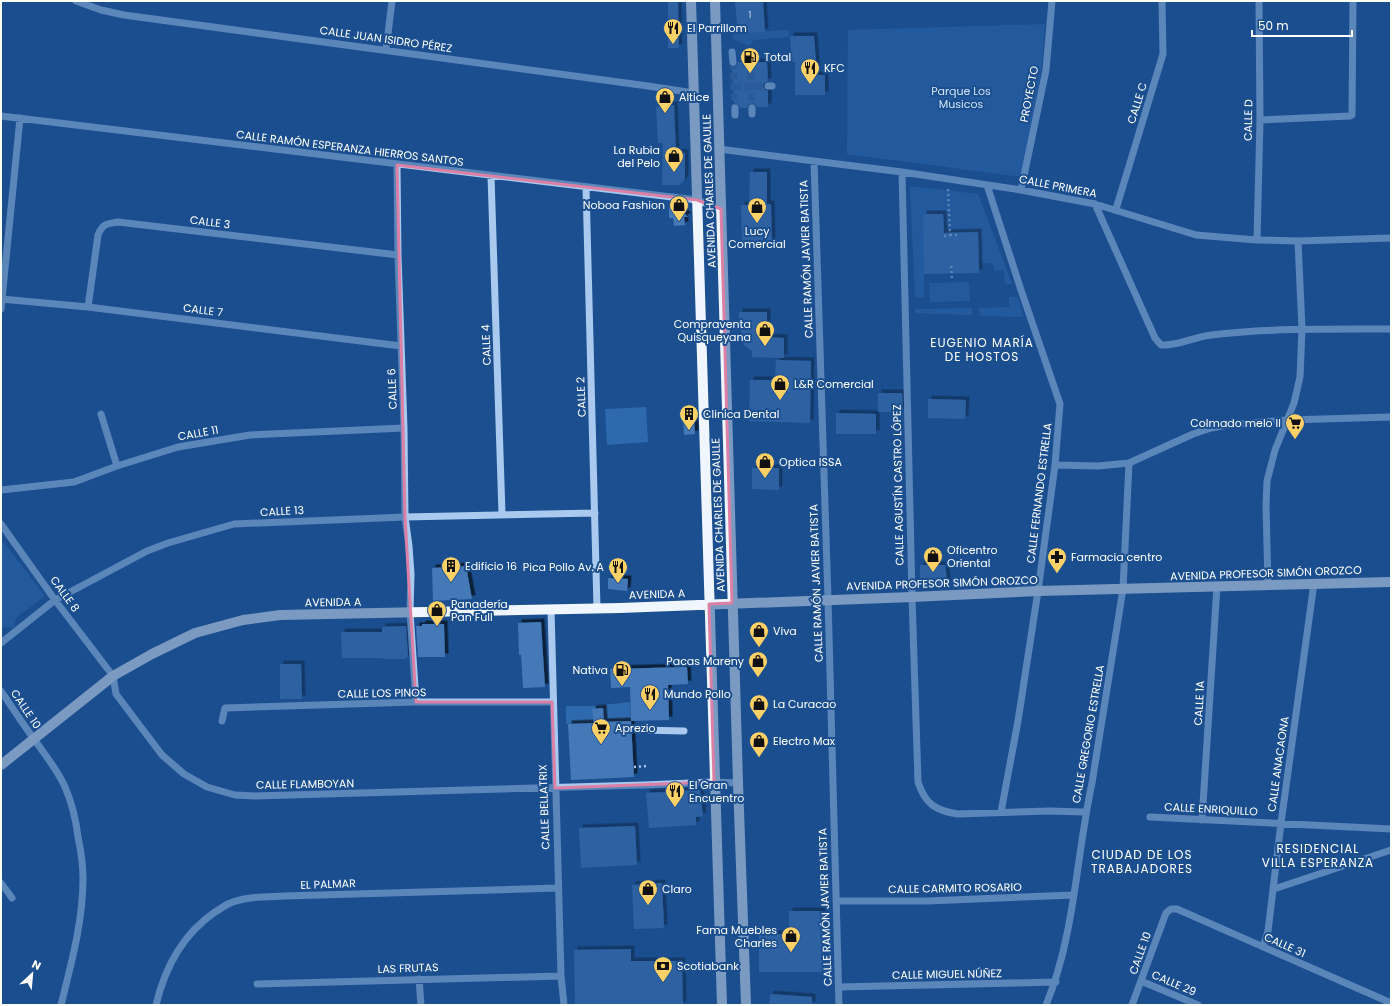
<svg xmlns="http://www.w3.org/2000/svg" width="1392" height="1006" font-family="Poppins,sans-serif">
	<style>
		.green { fill: #2e69ad }
		.building { fill: #4478b7; filter: url(#shadow) }
		.lines { fill: none; stroke-linecap: round; stroke-linejoin: round }
		.minor-tunnel { stroke: #3d69a0; stroke-width: 7; stroke-dasharray: 7 3.5; stroke-linecap: butt }
		.path { stroke: #a9c9ee; stroke-width: 2.5; stroke-dasharray: 2 3; stroke-linecap: butt }
		.minor { stroke: #a9c9ee; stroke-width: 7 }
		.major { stroke: #f0f6ff; stroke-width: 10 }
		.marked { fill: none; stroke: #dd80a5; stroke-width: 3; stroke-linejoin: round }
		.labels { text-anchor: middle; dominant-baseline: central; stroke-width: 4; stroke-linejoin: round; paint-order: stroke }
		.number-label { font-size: 9px; fill: #d0dded }
		.poi-label { font-size: 11px; fill: #fff; stroke: #1b4f8f; text-anchor: start }
		.street-label { font-size: 11px; fill: #fff; stroke: #1b4f8f }
		.park-label { font-size: 11px; fill: #cfe3fa; stroke: #1b4f8f }
		.neighbourhood-label { font-size: 12px; letter-spacing: 1px; fill: #fff; stroke: #1b4f8f }
	</style>
	<defs>
		<filter id="shadow"><feDropShadow dx="3.5" dy="-3.5" stdDeviation="0" flood-color="#0009"/></filter>
	</defs>
	<rect width="100%" height="100%" fill="#1b4f8f"/>
	<path class="green" d="M1045,24L1042,67L1021,177L847,154L848,30Z
		M789,30V37L754,40L749,46L733,39V33Z
		M910,186L978,194L1012,284H1005L1004,271L994,270L993,263H981V270L924,272V297H915Z
		M969,282L970,301L930,302L929,283Z
		M1009,297H1017L1024,317L980,316L979,308L1009,307Z
		M972,308V315L915,313V309Z
		M646,407L648,442L607,445L605,409Z
		M1,539L45,596L16,618L14,628L4,627L1,629Z
		M630,702L631,721L566,724V706H593Z"/>
	<path class="building" d="M668,1H678L679,48H668Z
		M763,1L765,32L738,33L735,2Z
		M790,36H814L817,75H825V95H795V62H792Z
		M738,62H745L747,66L750,67L754,65L755,62H767L768,81L764,83L763,86L765,90L768,91V107H757L755,104L752,103L748,105L747,108H740L738,104L734,103L732,67L736,66Z
		M674,105L676,153H685V178L683,182L679,185H662L663,143H658L656,107Z
		M750,172H767V204H771L772,244H742L741,205H749Z
		M673,202H674L688,217H684L685,225L674,226L673,218H669V207H673Z
		M923,214H943L944,233L978,232L979,273L924,274Z
		M739,312H767V337L784,338V358L752,357V351L744,345L739,321Z
		M776,360L811,361L810,423L749,421L750,380H775Z
		M878,393H902L903,412H878Z
		M928,399L966,400L965,419L928,418Z
		M836,413L876,414V434H836Z
		M683,415H694L695,434L684,435Z
		M752,468H779V490L752,489Z
		M920,565H945L948,586L925,588L920,582Z
		M466,566L472,599L433,601L432,568Z
		M608,578L628,579L627,591L608,589Z
		M541,622L545,687L523,688L521,655H519L518,623Z
		M422,624H444L445,657H418L416,626H422Z
		M406,626L408,657H406V659H383V658H342L341,632H382V627Z
		M280,664H301L302,699H280Z
		M687,667L688,684L668,685L669,720L631,721L630,687L611,688L610,669Z
		M603,708L604,722L631,721L634,777L571,780L568,724L594,723L592,709Z
		M700,790L703,816L696,817V825L649,828L646,793Z
		M635,826L637,865L581,868L579,828Z
		M662,883L664,928L634,929L632,885Z
		M789,911H823L822,972H759V934H789Z
		M631,949V961H682L683,1005H575L574,950Z
		M770,994L812,997V1005H769Z"/>
	<g class="lines">
		<path class="minor-tunnel" d="M733,62L735,108
			M750,62L752,108
			M734,87L768,86"/>
		<path class="path" d="M950,235H958
			M944,236L950,235L948,188
			M951,266L952,280
			M634,767L647,766"/>
		<path class="minor" d="M76,1L101,10L124,15L648,86L694,93
			M386,50L392,1
			M732,52L733,62
			M750,52V62
			M768,86H772
			M735,108V115
			M752,108V114
			M1,116L697,200L721,209
			M1260,120L1350,116L1352,115L1353,1
			M719,149L902,172L1021,190L1095,204L1196,235L1257,240L1298,241L1391,238
			M814,161L828,599L839,1005
			M397,165L398,255L404,428L405,517L409,546L411,574L410,612L416,702
			M902,172L912,597L918,782C925,804 936,811 958,814L1049,811L1085,812
			M491,176L502,514
			M987,185L1021,290L1060,404L1055,465L1038,591L1018,721L1001,812
			M586,187L597,608
			M1021,190L1046,70L1052,1
			M1095,204L1155,338L1161,345C1178,346 1194,337 1211,335C1271,328 1331,329 1391,329
			M1116,209L1163,54L1162,1
			M1257,240L1260,120L1259,1
			M1,299L88,307L401,346
			M88,307L98,235C103,223 107,224 118,222L398,255
			M1,309L20,118
			M101,414L117,466
			M1055,465L1098,466L1129,463L1193,434L1211,428L1228,425L1287,420L1391,417
			M1,490L74,482L117,466L178,447L250,435L404,428
			M1,524L55,600L113,676L116,694L162,755L184,774L207,787L235,795L255,796L644,785L714,782L738,783
			M1268,585L1266,506L1267,481L1275,450L1294,403L1300,377L1302,329L1298,241
			M551,609L561,976L564,1005
			M1,643L55,600L147,551L168,543L234,524L405,517L595,513
			M1,691C12,707 22,723 34,739C45,755 57,769 65,787C72,803 76,820 78,837C81,851 83,865 83,879C83,922 71,964 61,1005
			M222,721L225,708L416,702H552
			M639,730L684,731
			M1150,817L1391,829
			M1202,820L1217,586
			M1,883L12,898
			M1274,889L1391,850
			M836,901H927L1074,895
			M1263,947L1268,931L1281,823L1314,583
			M419,979L421,1005
			M1141,981L1198,1005
			M257,984L561,976
			M839,987L1056,982
			M156,1005C165,967 183,934 215,912C219,910 224,906 228,904C245,896 267,897 285,896L558,888
			M1046,1005C1075,935 1076,857 1092,783L1123,589L1129,463
			M1132,1005L1166,913L1171,909H1177L1391,1003"/>
		<path class="major" d="M691,1L722,1005
			M715,1L738,783L746,1005
			M1,765L113,676L152,654L195,633L243,620L280,615L620,608L912,597L1038,591L1391,582"/>
	</g>
	<path d="M0 0H1392V1006H0ZM397,165L697,200L721,209L732,603L709,604L714,782L555,788L552,702H416L405,517Z" fill="#1b4f8f" fill-opacity=".55" fill-rule="evenodd"/>
	<path class="marked" d="M397,165L697,200L721,209L732,603L709,604L714,782L555,788L552,702H416L405,517Z"/>
	<defs>
		<g id="restaurant-pin" transform="scale(1)"><path d="M0 17L-7.5 6A9.5 9.5 0 1 1 7.5 6Z" fill="#ffd166" stroke="#1b4f8f"/><path d="M-5-6h1v4h1v-4h1v4h1v-4h1v5L-1.5 .5V6h-2V.5L-5-1ZM5-6V6H3V1.5H1.5Q1.5-4 5-6Z" fill="#111"/></g>
		<g id="fuel-pin" transform="scale(1)"><path d="M0 17L-7.5 6A9.5 9.5 0 1 1 7.5 6Z" fill="#ffd166" stroke="#1b4f8f"/><path d="M-5.5-6h7V0h2V4h1.3V-2.5L3-4.5l.8-.8L6-3V5H2.5V1h-1V6h-7ZM-4.2-4.7v3.2H.2V-4.7Z" fill="#111"/></g>
		<g id="shop-pin" transform="scale(1)"><path d="M0 17L-7.5 6A9.5 9.5 0 1 1 7.5 6Z" fill="#ffd166" stroke="#1b4f8f"/><path d="M-5-2.5h2.3a2.7 3.5 0 0 1 5.4 0H5L5.5 6h-11ZM-1.5-2.5h3a1.5 2.3 0 0 0-3 0Z" fill="#111"/></g>
		<g id="building-pin" transform="scale(1)"><path d="M0 17L-7.5 6A9.5 9.5 0 1 1 7.5 6Z" fill="#ffd166" stroke="#1b4f8f"/><path d="M-4-6H4V6H1V3H-1V6H-4ZM-2.5-4.3h1.7v1.8h-1.7ZM.8-4.3h1.7v1.8H.8ZM-2.5-1h1.7V.8h-1.7ZM.8-1h1.7V.8H.8Z" fill="#111"/></g>
		<g id="supermarket-pin" transform="scale(1)"><path d="M0 17L-7.5 6A9.5 9.5 0 1 1 7.5 6Z" fill="#ffd166" stroke="#1b4f8f"/><path d="M-6-5.5h2.5l.6 2H6L4.5 2H-2.5L-4.4-4H-6ZM-1.5 3.2a1.3 1.3 0 1 0 .1 0ZM3 3.2a1.3 1.3 0 1 0 .1 0Z" fill="#111"/></g>
		<g id="pharmacy-pin" transform="scale(1)"><path d="M0 17L-7.5 6A9.5 9.5 0 1 1 7.5 6Z" fill="#ffd166" stroke="#1b4f8f"/><path d="M-2-6h4v4h4v4h-4v4h-4v-4h-4v-4h4Z" fill="#111"/></g>
		<g id="bank-pin" transform="scale(1)"><path d="M0 17L-7.5 6A9.5 9.5 0 1 1 7.5 6Z" fill="#ffd166" stroke="#1b4f8f"/><path d="M-6-4H6V4H-6ZM0-2.3a2.3 2.3 0 1 0 0 4.6a2.3 2.3 0 1 0 0-4.6Z" fill="#111"/></g>
	</defs>
	<g fill-rule="evenodd">
		<use href="#restaurant-pin" x="673" y="28"/>
		<use href="#fuel-pin" x="750" y="57"/>
		<use href="#restaurant-pin" x="810" y="68"/>
		<use href="#shop-pin" x="665" y="97"/>
		<use href="#shop-pin" x="674" y="156"/>
		<use href="#shop-pin" x="679" y="205"/>
		<use href="#shop-pin" x="757" y="207"/>
		<use href="#shop-pin" x="765" y="330"/>
		<use href="#shop-pin" x="780" y="384"/>
		<use href="#building-pin" x="689" y="414"/>
		<use href="#supermarket-pin" x="1295" y="423"/>
		<use href="#shop-pin" x="765" y="462"/>
		<use href="#shop-pin" x="933" y="556"/>
		<use href="#pharmacy-pin" x="1057" y="557"/>
		<use href="#building-pin" x="451" y="566"/>
		<use href="#restaurant-pin" x="618" y="567"/>
		<use href="#shop-pin" x="437" y="610"/>
		<use href="#shop-pin" x="759" y="631"/>
		<use href="#shop-pin" x="758" y="661"/>
		<use href="#fuel-pin" x="622" y="670"/>
		<use href="#restaurant-pin" x="650" y="694"/>
		<use href="#shop-pin" x="759" y="704"/>
		<use href="#supermarket-pin" x="601" y="728"/>
		<use href="#shop-pin" x="759" y="741"/>
		<use href="#restaurant-pin" x="675" y="791"/>
		<use href="#shop-pin" x="648" y="889"/>
		<use href="#shop-pin" x="791" y="936"/>
		<use href="#bank-pin" x="663" y="966"/>
	</g>
	<g class="labels">
		<g class="number-label">
			<text x="750" y="15">1</text>
		</g>
		<g class="poi-label">
			<text x="687" y="28">El Parrillom</text>
			<text x="764" y="57">Total</text>
			<text x="824" y="68">KFC</text>
			<text x="679" y="97">Altice</text>
			<text x="660" y="150" text-anchor="end">La Rubia<tspan x="660" dy="13">del Pelo</tspan></text>
			<text x="665" y="205" text-anchor="end">Noboa Fashion</text>
			<text x="757" y="231" text-anchor="middle">Lucy<tspan x="757" dy="13">Comercial</tspan></text>
			<text x="751" y="324" text-anchor="end">Compraventa<tspan x="751" dy="13">Quisqueyana</tspan></text>
			<text x="794" y="384">L&amp;R Comercial</text>
			<text x="703" y="414">Clinica Dental</text>
			<text x="1281" y="423" text-anchor="end">Colmado melo II</text>
			<text x="779" y="462">Optica ISSA</text>
			<text x="947" y="550">Oficentro<tspan x="947" dy="13">Oriental</tspan></text>
			<text x="1071" y="557">Farmacia centro</text>
			<text x="465" y="566">Edificio 16</text>
			<text x="604" y="567" text-anchor="end">Pica Pollo Av. A</text>
			<text x="451" y="604">Panadería<tspan x="451" dy="13">Pan Full</tspan></text>
			<text x="773" y="631">Viva</text>
			<text x="744" y="661" text-anchor="end">Pacas Mareny</text>
			<text x="608" y="670" text-anchor="end">Nativa</text>
			<text x="664" y="694">Mundo Pollo</text>
			<text x="773" y="704">La Curacao</text>
			<text x="615" y="728">Aprezio</text>
			<text x="773" y="741">Electro Max</text>
			<text x="689" y="785">El Gran<tspan x="689" dy="13">Encuentro</tspan></text>
			<text x="662" y="889">Claro</text>
			<text x="777" y="930" text-anchor="end">Fama Muebles<tspan x="777" dy="13">Charles</tspan></text>
			<text x="677" y="966">Scotiabank</text>
		</g>
		<g class="street-label">
			<text transform="translate(386 39) rotate(8)">CALLE JUAN ISIDRO PÉREZ</text>
			<text transform="translate(1029 94) rotate(-79)">PROYECTO</text>
			<text transform="translate(1137 103) rotate(-73)">CALLE C</text>
			<text transform="translate(1248 120) rotate(-89)">CALLE D</text>
			<text transform="translate(350 148) rotate(7)">CALLE RAMÓN ESPERANZA HIERROS SANTOS</text>
			<text transform="translate(1058 186) rotate(11)">CALLE PRIMERA</text>
			<text transform="translate(709 191) rotate(-92)">AVENIDA CHARLES DE GAULLE</text>
			<text transform="translate(210 222) rotate(7)">CALLE 3</text>
			<text transform="translate(806 259) rotate(-92)">CALLE RAMÓN JAVIER BATISTA</text>
			<text transform="translate(203 310) rotate(7)">CALLE 7</text>
			<text transform="translate(486 345) rotate(-92)">CALLE 4</text>
			<text transform="translate(392 389) rotate(-92)">CALLE 6</text>
			<text transform="translate(581 397) rotate(-92)">CALLE 2</text>
			<text transform="translate(198 433) rotate(-10)">CALLE 11</text>
			<text transform="translate(898 485) rotate(-91)">CALLE AGUSTÍN CASTRO LÓPEZ</text>
			<text transform="translate(1039 493) rotate(-83)">CALLE FERNANDO ESTRELLA</text>
			<text transform="translate(282 511) rotate(-3)">CALLE 13</text>
			<text transform="translate(718 515) rotate(-92)">AVENIDA CHARLES DE GAULLE</text>
			<text transform="translate(1266 573) rotate(-2)">AVENIDA PROFESOR SIMÓN OROZCO</text>
			<text transform="translate(816 583) rotate(-92)">CALLE RAMÓN JAVIER BATISTA</text>
			<text transform="translate(942 583) rotate(-2)">AVENIDA PROFESOR SIMÓN OROZCO</text>
			<text transform="translate(65 594) rotate(54)">CALLE 8</text>
			<text transform="translate(657 594) rotate(-2)">AVENIDA A</text>
			<text transform="translate(333 602) rotate(-1)">AVENIDA A</text>
			<text transform="translate(382 693) rotate(-1)">CALLE LOS PINOS</text>
			<text transform="translate(1199 703) rotate(-87)">CALLE 1A</text>
			<text transform="translate(26 709) rotate(56)">CALLE 10</text>
			<text transform="translate(1088 734) rotate(-80)">CALLE GREGORIO ESTRELLA</text>
			<text transform="translate(1278 764) rotate(-82)">CALLE ANACAONA</text>
			<text transform="translate(305 784) rotate(-1)">CALLE FLAMBOYAN</text>
			<text transform="translate(544 807) rotate(-92)">CALLE BELLATRIX</text>
			<text transform="translate(1211 809) rotate(3)">CALLE ENRIQUILLO</text>
			<text transform="translate(328 884) rotate(-2)">EL PALMAR</text>
			<text transform="translate(955 888) rotate(-1)">CALLE CARMITO ROSARIO</text>
			<text transform="translate(825 907) rotate(-92)">CALLE RAMÓN JAVIER BATISTA</text>
			<text transform="translate(1285 945) rotate(24)">CALLE 31</text>
			<text transform="translate(1140 953) rotate(-70)">CALLE 10</text>
			<text transform="translate(408 968) rotate(-2)">LAS FRUTAS</text>
			<text transform="translate(947 974) rotate(-1)">CALLE MIGUEL NÚÑEZ</text>
			<text transform="translate(1174 983) rotate(23)">CALLE 29</text>
		</g>
		<g class="park-label">
			<text x="961" y="91">Parque Los<tspan x="961" dy="13">Musicos</tspan></text>
		</g>
		<g class="neighbourhood-label">
			<text x="982" y="342">EUGENIO MARÍA<tspan x="982" dy="14">DE HOSTOS</tspan></text>
			<text x="1318" y="848">RESIDENCIAL<tspan x="1318" dy="14">VILLA ESPERANZA</tspan></text>
			<text x="1142" y="854">CIUDAD DE LOS<tspan x="1142" dy="14">TRABAJADORES</tspan></text>
		</g>
	</g>
	<rect width="1392" height="1006" fill="none" stroke="#ffffff" stroke-width="4"/>
	<g transform="translate(32 974) rotate(26)" stroke="#1b4f8f" stroke-width="3" paint-order="stroke">
	<path d="M0-3L7 15L0 10L-7 15Z" fill="#ffffff"/>
	<text y="-6" font-size="11" font-weight="bold" text-anchor="middle" fill="#ffffff">N</text>
	</g>
	<path d="M1252 30v6h100v-6" fill="none" stroke="#ffffff" stroke-width="2"/>
	<text x="1258" y="30" font-size="12" fill="#ffffff" stroke="#1b4f8f" stroke-width="3" paint-order="stroke">50 m</text>
</svg>
